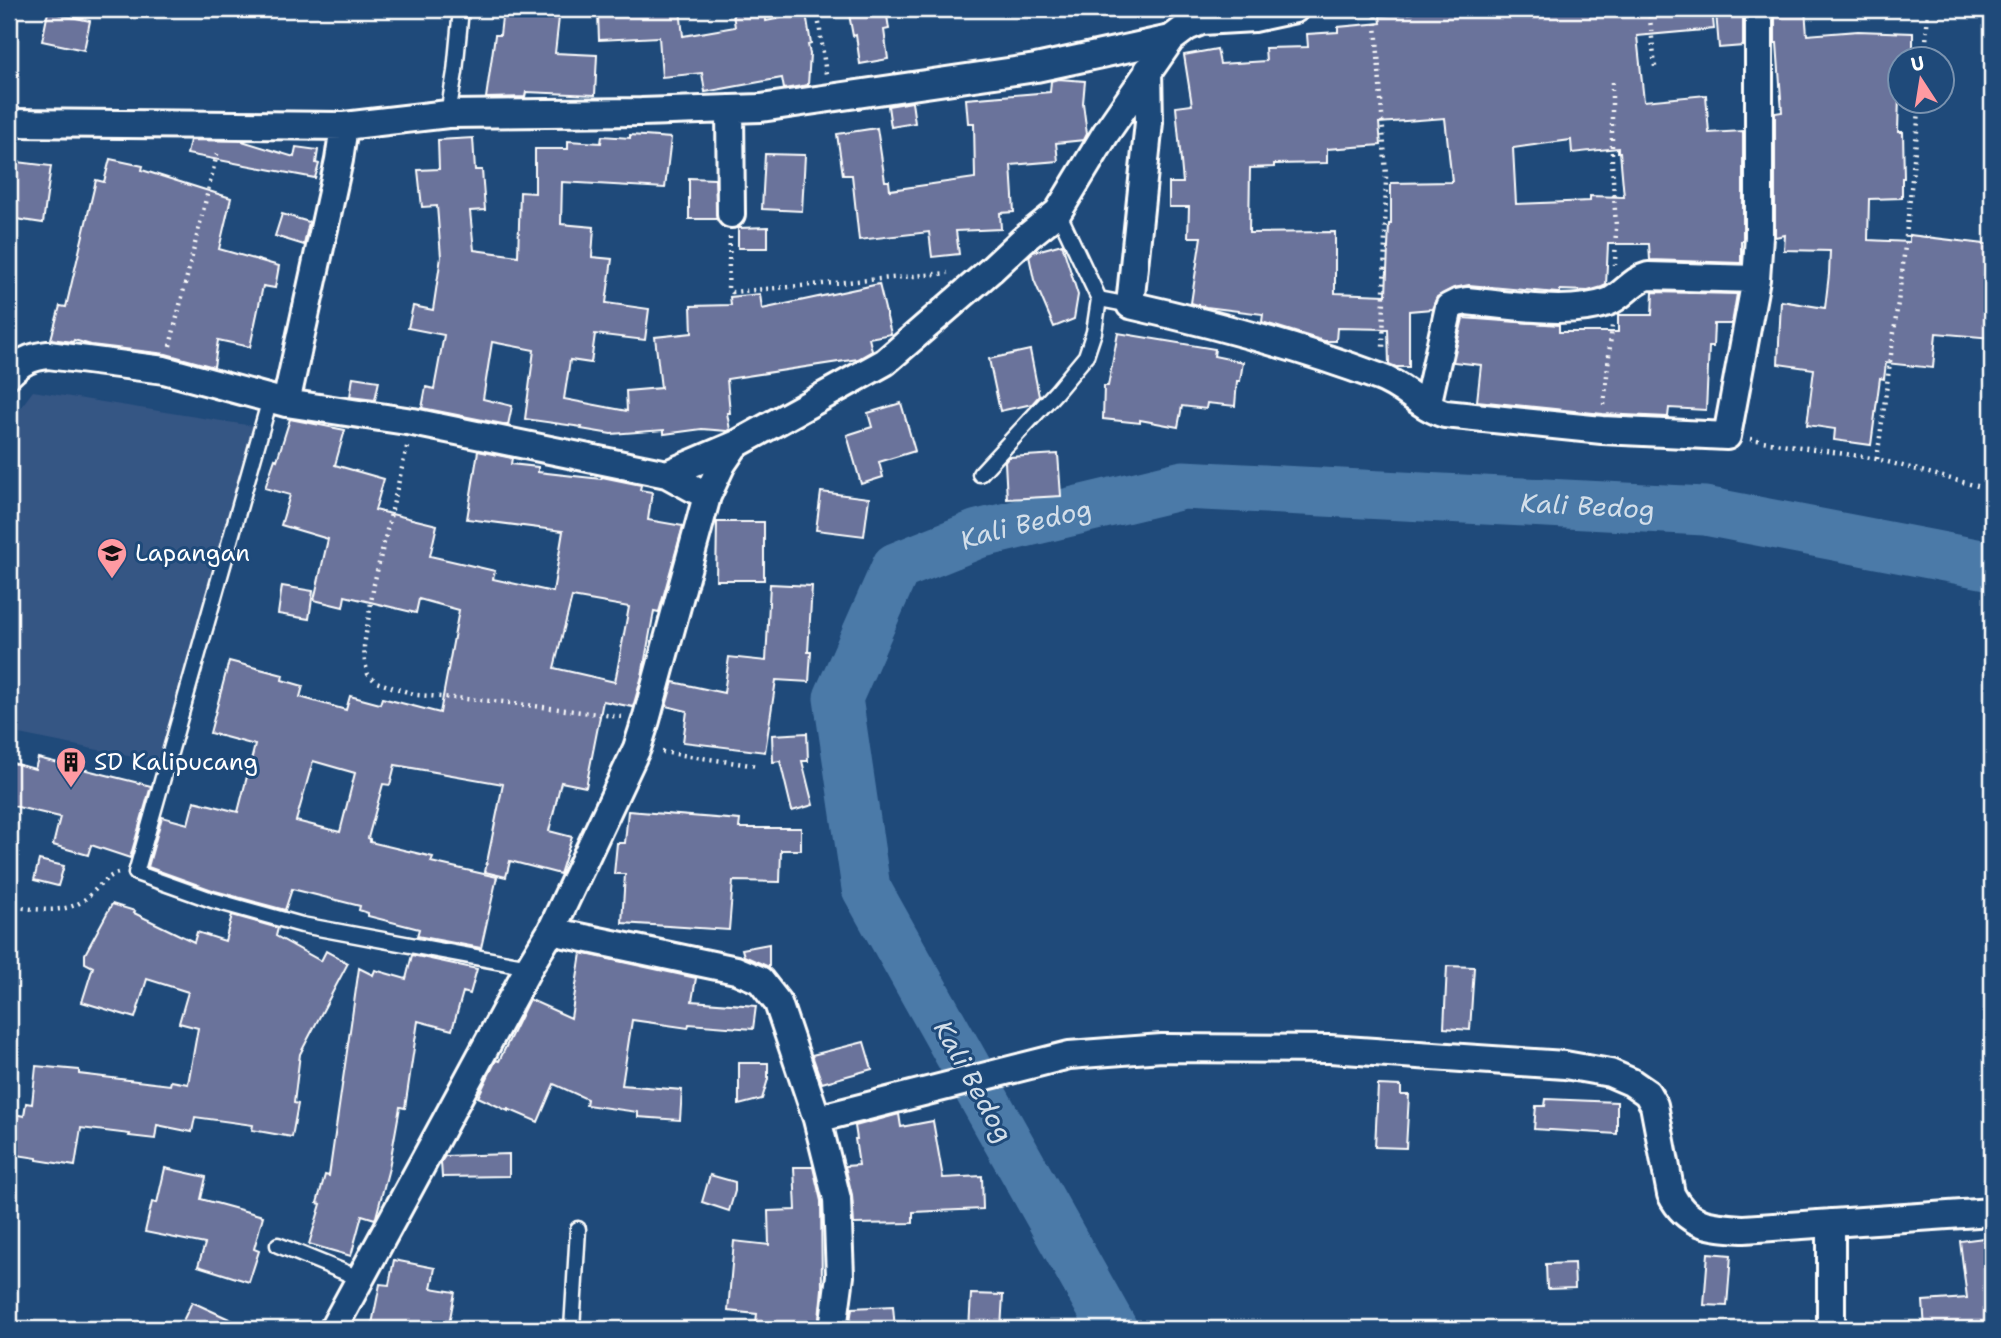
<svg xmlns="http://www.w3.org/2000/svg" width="2001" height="1338" font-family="'Shantell Sans',sans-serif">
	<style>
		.built { fill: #365684 }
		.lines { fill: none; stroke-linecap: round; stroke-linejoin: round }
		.river { stroke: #4c7aa8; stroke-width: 49 }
		.building { fill: #6b739b; stroke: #fff; stroke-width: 2; fill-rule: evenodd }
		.service-casing { stroke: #fff; stroke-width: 19 }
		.minor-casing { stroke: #fff; stroke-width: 32 }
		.path { stroke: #fff; stroke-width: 4.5; stroke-dasharray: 2 5; stroke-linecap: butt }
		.service { stroke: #1f4a7a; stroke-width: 14 }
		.minor { stroke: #1f4a7a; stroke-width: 26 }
		.labels { text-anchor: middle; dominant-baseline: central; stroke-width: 6; stroke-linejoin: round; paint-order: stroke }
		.poi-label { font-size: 24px; fill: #fff; stroke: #1f4a7a; text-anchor: start }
		.water-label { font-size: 26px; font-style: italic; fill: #d2dee9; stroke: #1f4a7a }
	</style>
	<rect width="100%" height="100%" fill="#1f4a7a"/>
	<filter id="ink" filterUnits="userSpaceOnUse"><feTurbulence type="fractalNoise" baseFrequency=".0143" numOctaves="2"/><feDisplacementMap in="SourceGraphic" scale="14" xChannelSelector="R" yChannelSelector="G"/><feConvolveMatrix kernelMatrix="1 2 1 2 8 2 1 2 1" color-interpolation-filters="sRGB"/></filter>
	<g filter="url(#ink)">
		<path class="built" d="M33,391L265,428L158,762L9,732V423Z"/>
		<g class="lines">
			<path class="river" id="s1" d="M1113,1329L866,888L838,698L896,567L978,534L1183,485L1705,511L1992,566"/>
		</g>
		<path class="building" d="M503,9H560L555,53L597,55L595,95L526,92L525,97L486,98L495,35H500Z
			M680,9L683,36L735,27L733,14L764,9L766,21L806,13L811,44L808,45L810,54L808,85L784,89L782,78L705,92L702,73L662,77L659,37L599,40L598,13L632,11V13Z
			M848,9H886L889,29L884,30L888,59L860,64L856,35L853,36Z
			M1411,9H1599L1600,15L1655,9H1712L1714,29L1637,36L1644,101L1706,95L1709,133L1743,131V241H1741V263L1650,260L1649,244H1608L1606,285L1602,287L1588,291L1560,290V293H1557L1469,285L1454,288L1437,297L1432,309L1409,311V367H1396L1389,364L1388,329L1337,328L1336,341H1324L1262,322L1263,314L1206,307L1191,303L1201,237H1188L1189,207H1169V183H1183L1176,107L1192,105L1184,55L1217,49L1220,64L1266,61L1265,48L1308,47L1307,34L1338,32V27L1381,23L1380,16L1412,13ZM1445,118L1452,182L1391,183V224H1389L1386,295L1335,293V232L1249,233L1250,168L1274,167V164L1327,163V149L1381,145L1379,123ZM1571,140L1572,153L1618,148V152H1620L1624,197L1590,196V201L1516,204L1513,148Z
			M1805,9L1807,35L1858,31L1913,33V58H1900L1898,132H1903L1904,178H1902V198L1869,199L1868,240L1909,242V235L1992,245V338L1936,333L1933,368L1886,363L1884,379L1880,378L1871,445L1834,440L1835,429L1807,425L1814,369L1778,364L1781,301L1825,308L1829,274L1830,251L1784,250L1785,235L1775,237V113L1782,112L1777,43H1775V11Z
			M1743,10V46L1719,48L1716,12Z
			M48,12L90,21L84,50L42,41Z
			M1058,79L1085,81L1083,103L1087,134L1084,140L1056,143L1058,161L1011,165L1014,212L1000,213L1001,229L956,231L959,254L932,257L929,232L859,240L852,175H843L837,134L877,128L885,181H889L890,190L975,178L974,123H968L966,99L1050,92L1051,81Z
			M912,102L915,123L891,127L888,106Z
			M630,135L671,138L665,188L562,182L561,224L594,227L592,257L612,259L606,303L649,309L645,340L595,334L591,363L570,360L564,399L627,411L626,391L661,388L655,337L692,333L691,306L731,305L730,297L760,294L762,309L879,284L891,334L869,338L872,351L858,359L727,379L730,413H727L730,430L727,431L702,429L664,434V430L611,434L581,429L582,427L525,419L534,350L492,342L483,399L512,406L508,425L422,408L426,387L434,389L444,335L408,328L413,306L433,310L441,257L437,206L422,207L418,170L439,169L438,140L473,138L475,170H482L485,210L470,211L474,250L518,256L520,192L535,193V149H568V141L601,143L602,136L630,138Z
			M190,140L242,141L294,157L296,147L318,150L316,163L319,164L315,178L187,154Z
			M765,154L805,155L802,211L762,209Z
			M110,159L143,166L142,170L231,198L219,249L279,266L275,288L263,286L250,347L218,340L214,367L166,354L91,345L74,340L73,342L51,339L60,306L66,307L96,180L104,182Z
			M9,161L51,166L43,223L9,218Z
			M689,178L715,179L717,219H689Z
			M282,214L309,222L304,245L275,236Z
			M768,227V248H738V228Z
			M1062,244L1078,295L1074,319L1054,327L1034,280L1029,256L1033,252Z
			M1653,292L1737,294L1732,324H1714L1713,347H1709L1706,410L1669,408L1668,417L1603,414L1477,401L1481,365L1453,362L1463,318L1559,325V332H1618V315H1652Z
			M1118,333L1215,349L1214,356L1243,362L1240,381H1237L1235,406L1207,403L1206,409L1182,406L1178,427L1140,420V423L1103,419L1104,386H1108Z
			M1030,350L1039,396L1032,404L1000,411L989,359Z
			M353,377L379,381L375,400L350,397Z
			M901,403L915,451L879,462L883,477L861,484L847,435L872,427L868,413Z
			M290,419L345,430L335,465L384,479L375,510L437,525L430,556L495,571L493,579L553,592L563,531L467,519L478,451L512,458L511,464L538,467V472L601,479L602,477L641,485L640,490L652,492L648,520L683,526L659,612L654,611L642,676L633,707L603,701L586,787L561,782L549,831L572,837L560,874L510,861L506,877L485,872L503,784L395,765L390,785L383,784L368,838L370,839V842L433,857L431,862L497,877L481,948L417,936L419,929L368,916V913L359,910L360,906L292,889L285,910L215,891L148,867L162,817L188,824L194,801L238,812L255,745L210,733L229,661L283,675L282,680L303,686L300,697L346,710L350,696L380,704L382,698L440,713L459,610L419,599L416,613L345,596L343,607L314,600L328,539L281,525L290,495L265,488L275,459L277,460ZM572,597L629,607L615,682L554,668ZM313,761L355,773L340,832L296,821Z
			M1058,454L1061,496L1007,499L1005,462L1009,457Z
			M821,492L869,498L864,536L816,530Z
			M717,522H764V580H716Z
			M770,584L812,586L808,652H811L809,682L776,680L765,752L683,742L687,711L666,706L673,682L724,693L729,657L766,661Z
			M282,586L313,591L309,619L278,614Z
			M807,733L808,761H802L813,805L792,811L780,761L773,762L772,735Z
			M38,758L151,786L130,858L91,845L88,855L53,845L60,817L9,805V762L35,769Z
			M628,811L740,820L739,828H801V850H781L780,882L733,881L729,930L622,923L625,874H614L617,843H625Z
			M39,860L64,866L58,886L34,880Z
			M112,904L135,911L134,913L194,942L197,932L225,941L232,915L278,928L276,936L321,961L326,951L348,963L300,1054L294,1103L298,1104L292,1137L252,1130L253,1125L195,1117L192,1132L157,1125L155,1139L129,1136L130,1134L81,1128L75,1166L37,1160V1158L17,1155L18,1147L9,1145V1113L24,1116L26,1103L32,1104L36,1066L79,1070V1074L170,1085L171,1081L188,1084L198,1028L179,1023L188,992L147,979L135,1018L82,1002L93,967L85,963V954Z
			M769,944V967L744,956L742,949Z
			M581,953L696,978L692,1001L756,1006L753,1029L689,1024L688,1028L632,1020L622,1085L682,1090L680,1120L638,1117V1112L586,1105L587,1099L554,1084L538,1122L508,1109V1111L478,1097L496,1060L499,1061L529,999L571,1018Z
			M412,955L477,969L470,994L463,992L452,1030L418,1021L405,1108L400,1107L389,1168L376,1217L375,1219L362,1215L351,1256L309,1244L321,1204L317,1203L325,1175L329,1176L359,968L373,975L375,970L406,979Z
			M1447,966L1474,967L1470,1030L1444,1028Z
			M864,1042L872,1069L822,1083L812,1055Z
			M739,1063H768V1079L762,1099L739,1105Z
			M1378,1085L1401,1086V1095H1409L1406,1148L1375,1147Z
			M1546,1099L1617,1102V1134L1534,1129L1536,1106H1545Z
			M899,1114L901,1127L933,1121L943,1178L982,1176L983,1209L913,1212V1223L854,1224L852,1195L845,1166L859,1165L855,1139H857L855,1126Z
			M509,1154V1176L442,1177L441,1162L445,1156Z
			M794,1167H813L821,1201L822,1289L818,1329H755L757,1314L728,1311L734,1241L769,1245L768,1211L796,1210Z
			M165,1168L206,1177L201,1199L263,1216L254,1249L259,1251L249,1282L198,1266L205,1244L145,1232L152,1202L157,1203Z
			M710,1175L735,1182V1191L729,1211L702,1202Z
			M1992,1237V1329H1925L1923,1301L1967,1298L1960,1241Z
			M1708,1253L1731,1255L1727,1306L1704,1305Z
			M394,1260L435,1268L431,1288L455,1292L448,1329H371L380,1284L389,1285Z
			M1574,1263L1575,1288L1547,1289L1546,1264Z
			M971,1294L1003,1295L1001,1329H969Z
			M192,1302L251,1329H179Z
			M893,1306L895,1329H849L852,1308Z"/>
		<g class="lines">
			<g class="service-casing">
				<path id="service" d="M448,114L455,72L461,9
					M1058,212L1099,299L1130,305
					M270,399L136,873L212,900L302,925L529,967
					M980,474L1056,392L1086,356L1094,332L1099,299
					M278,1245L359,1278
					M572,1329L578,1229"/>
			</g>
			<g class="minor-casing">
				<path id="minor" d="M1148,70L1149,122L1130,305C1214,324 1299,347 1379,377C1403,385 1420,407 1445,414L1602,430L1727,436L1756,279L1759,237V9
					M730,109L731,214
					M9,123L344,126L448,114L641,112L761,108L1036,68L1171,39
					M9,374C21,362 30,357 48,355L164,370L286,403L413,422L667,474L707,496
					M286,403L339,160L344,126
					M1427,406L1449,307L1457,303L1467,301C1508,305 1569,316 1608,302C1623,296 1632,280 1648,276L1756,279
					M667,474L735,445
					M551,931L736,970L760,980L778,1003L817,1119L837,1199L840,1276L833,1329
					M817,1119L1069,1055L1162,1048L1330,1049L1565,1065L1610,1073L1631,1082L1647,1093L1654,1105L1671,1194C1687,1226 1711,1227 1744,1229L1992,1212
					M1831,1223V1329
					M333,1329L529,967L551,931L637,748L646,720L707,496L722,464L735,445L885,362L991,270L1023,240L1058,212L1106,133L1171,39L1187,27L1202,21L1254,18L1295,9"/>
			</g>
			<path class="path" d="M817,9L826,74
				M1375,9L1386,176L1383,351
				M1649,9L1655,67
				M1925,60L1928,9
				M1612,82V164L1616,226L1615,265
				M730,237L728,288L732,292L948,273
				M170,346L218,150
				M1604,405L1612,326
				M1750,439L1877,459L1992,490
				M407,447L374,584L364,646L365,663L368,674L376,682L417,695L503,702L621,717
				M1877,459L1903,265L1920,102
				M662,752L757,766
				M9,906C32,909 64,915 84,900C96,891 103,878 118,873"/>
			<use href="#service" class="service"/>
			<use href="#minor" class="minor"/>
		</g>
	</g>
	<defs>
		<g id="school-pin" transform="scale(1.575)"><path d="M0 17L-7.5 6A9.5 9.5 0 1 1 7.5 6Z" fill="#ff9aa2" stroke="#1f4a7a"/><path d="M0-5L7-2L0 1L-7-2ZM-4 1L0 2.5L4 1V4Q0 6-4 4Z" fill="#111"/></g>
		<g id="building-pin" transform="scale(1.575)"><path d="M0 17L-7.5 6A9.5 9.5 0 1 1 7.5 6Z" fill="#ff9aa2" stroke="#1f4a7a"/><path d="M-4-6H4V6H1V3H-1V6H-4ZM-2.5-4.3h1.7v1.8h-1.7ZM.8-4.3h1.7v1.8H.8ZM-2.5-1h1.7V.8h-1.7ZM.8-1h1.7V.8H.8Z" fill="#111"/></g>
	</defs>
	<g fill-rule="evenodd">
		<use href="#school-pin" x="112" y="553"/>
		<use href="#building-pin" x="71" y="762"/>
	</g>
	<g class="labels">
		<g class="poi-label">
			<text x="135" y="553">Lapangan</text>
			<text x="94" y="762">SD Kalipucang</text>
		</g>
		<g class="water-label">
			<text stroke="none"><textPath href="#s1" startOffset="1545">Kali Bedog</textPath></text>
			<text stroke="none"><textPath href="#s1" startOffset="978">Kali Bedog</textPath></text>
			<text transform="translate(974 1081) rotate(61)">Kali Bedog</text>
		</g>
	</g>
	<rect width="2001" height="1338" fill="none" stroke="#1f4a7a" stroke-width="35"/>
	<rect x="18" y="18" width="1966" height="1303" fill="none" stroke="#fff" stroke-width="2.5" filter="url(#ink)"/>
	<g transform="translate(1921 80) rotate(348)"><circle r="33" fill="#1f4a7a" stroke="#7992af" stroke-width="2"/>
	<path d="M0-5L12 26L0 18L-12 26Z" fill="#ff9aa2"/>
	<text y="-10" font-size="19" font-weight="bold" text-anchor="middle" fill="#ffffff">U</text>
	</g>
</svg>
